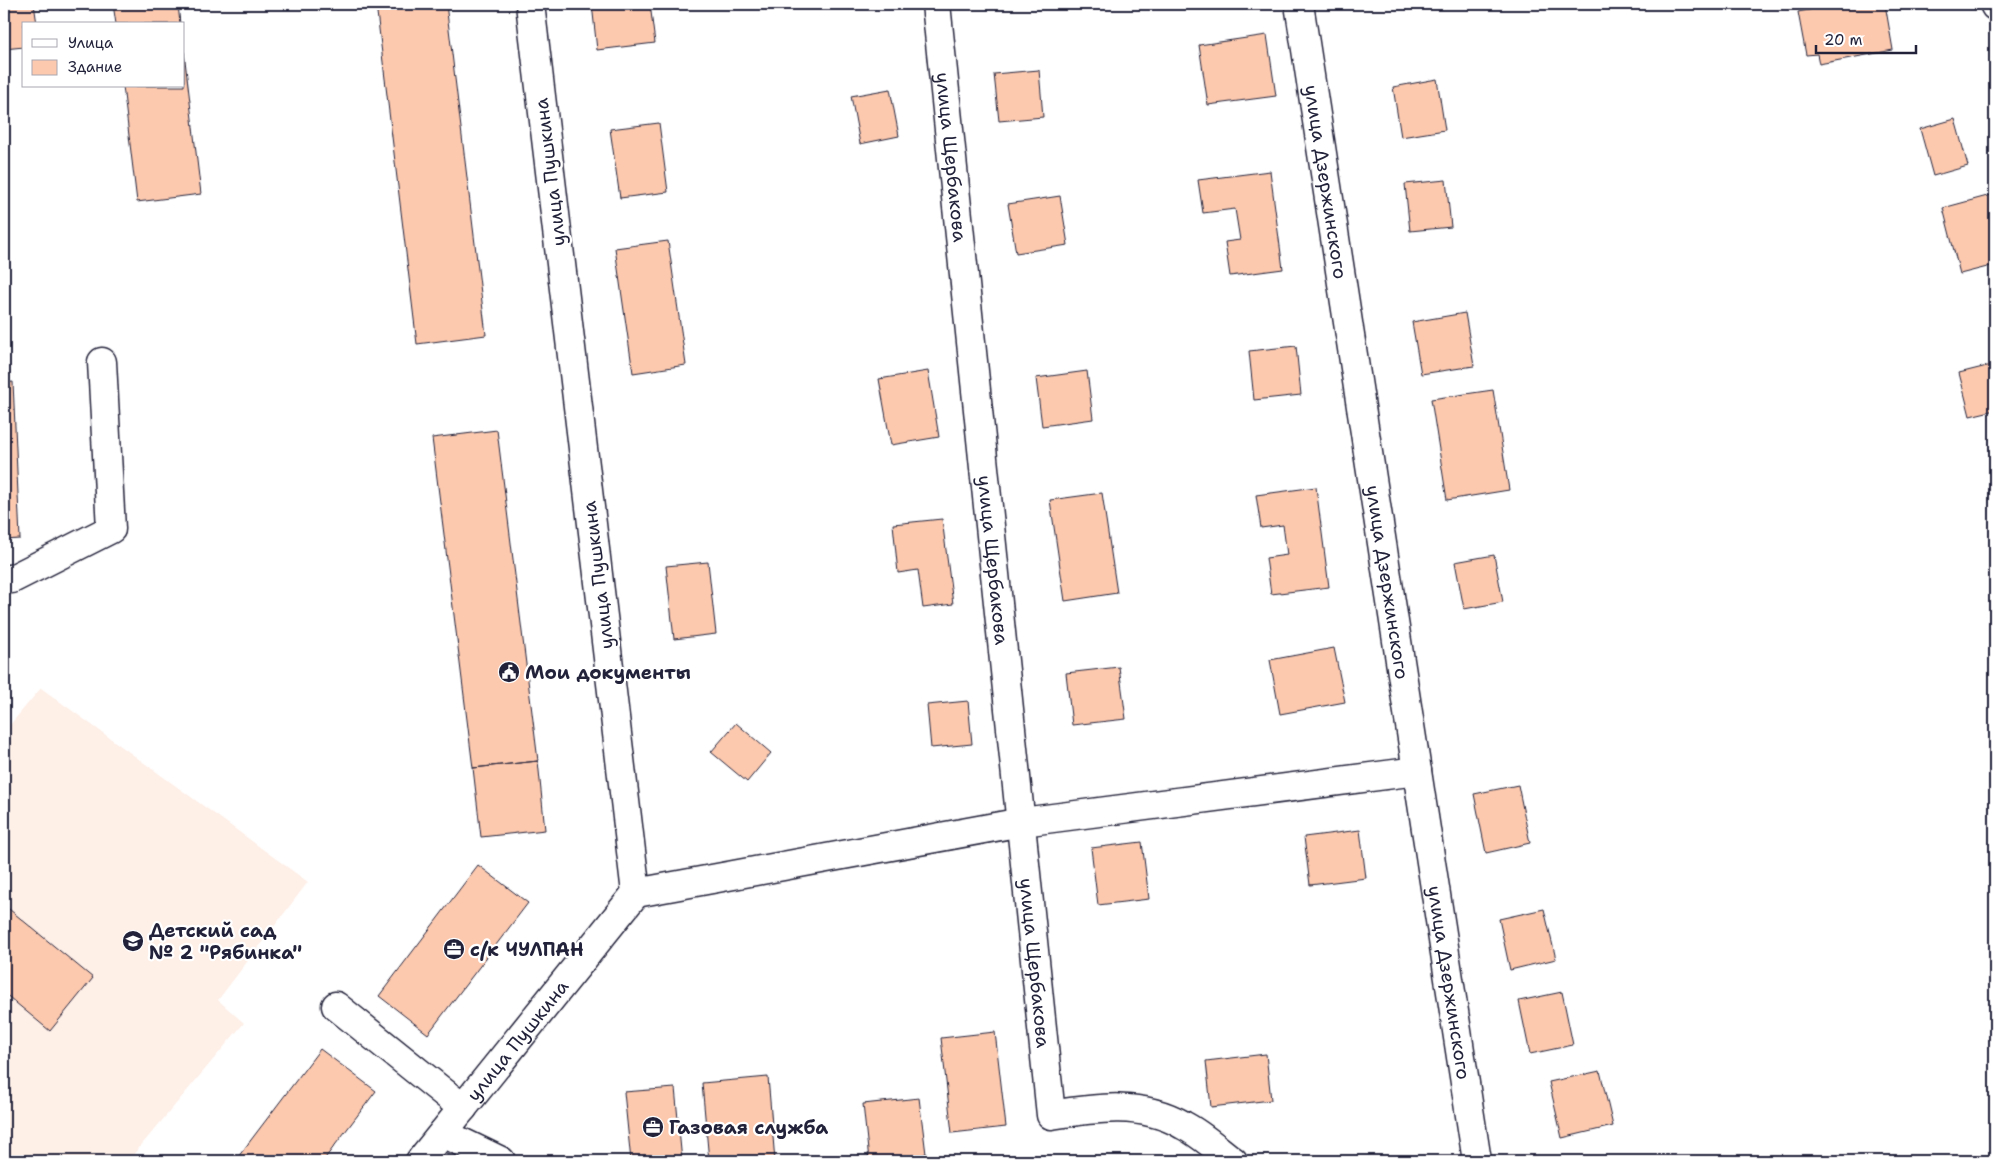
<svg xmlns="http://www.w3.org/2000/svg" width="1999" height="1165" font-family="'Shantell Sans',sans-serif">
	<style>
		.built { fill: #feefe7 }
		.building { fill: #fdc9ae; stroke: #22223b }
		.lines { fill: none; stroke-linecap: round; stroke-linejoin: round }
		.minor-casing { stroke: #22223b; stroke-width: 31 }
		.minor { stroke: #fff; stroke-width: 28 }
		.labels { text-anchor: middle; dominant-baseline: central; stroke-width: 4.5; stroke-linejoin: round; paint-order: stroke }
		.street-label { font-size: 19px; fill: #22223b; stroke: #fff }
		.poi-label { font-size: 19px; font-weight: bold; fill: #22223b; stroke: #fff; text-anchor: start }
	</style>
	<rect width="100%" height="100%" fill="#fff"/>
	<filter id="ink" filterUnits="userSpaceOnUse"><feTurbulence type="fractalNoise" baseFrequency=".02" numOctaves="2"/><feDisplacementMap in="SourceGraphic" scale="10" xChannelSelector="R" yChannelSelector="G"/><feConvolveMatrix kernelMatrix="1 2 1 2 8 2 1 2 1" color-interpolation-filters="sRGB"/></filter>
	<g filter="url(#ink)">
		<path class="built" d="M41,688L308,882L218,1000L244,1023L128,1161H4V732Z"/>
		<path class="building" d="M4,4H34L37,24H24V47L4,49Z
			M113,4H178L180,24H116Z
			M376,4H446L486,335L417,344Z
			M592,4H650L655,43L597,50Z
			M1841,4H1885L1893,50L1819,64L1817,54L1806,55L1798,12Z
			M1267,35L1276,96L1208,105L1199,45Z
			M184,52L201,194L137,202L123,86H184Z
			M1039,70L1043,117L999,121L994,74Z
			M1437,79L1445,130L1401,137L1393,87Z
			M890,89L899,136L860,144L851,96Z
			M1955,119L1968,166L1933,176L1920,129Z
			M659,123L668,192L620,198L610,129Z
			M1270,171L1283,269L1230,276L1225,242L1240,240L1235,209L1203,213L1198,180Z
			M1446,180L1451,227L1410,231L1405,184Z
			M1991,195L1995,213V265L1960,274L1943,208Z
			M1060,196L1068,245L1016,253L1008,204Z
			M668,241L686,365L633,373L615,248Z
			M1465,313L1474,366L1421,374L1412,322Z
			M1296,346L1301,395L1254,400L1249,351Z
			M1995,364V410L1970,416L1959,373Z
			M928,371L939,437L891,445L879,379Z
			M1087,371L1093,419L1042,426L1036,378Z
			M13,382L20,539L4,540V383Z
			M1493,390L1509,490L1447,500L1431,399Z
			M497,430L538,761L473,768L432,438Z
			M1316,487L1329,587L1271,594L1266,558L1287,555L1283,525L1261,528L1256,495Z
			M1102,493L1117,593L1065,601L1050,500Z
			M942,519L953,604L923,608L918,570L898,573L893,524Z
			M1494,555L1503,602L1464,609L1455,562Z
			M708,562L716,634L674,639L666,566Z
			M1334,648L1345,702L1280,714L1270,660Z
			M1119,667L1126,719L1072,725L1066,673Z
			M968,701L972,744L931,748L927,705Z
			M736,723L771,753L747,782L711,752Z
			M538,761L545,830L481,837L473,768Z
			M1518,785L1530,843L1486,853L1474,794Z
			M1360,830L1366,878L1310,885L1304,837Z
			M1142,842L1149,899L1098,905L1091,848Z
			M478,865L528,903L428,1034L379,996Z
			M4,905L93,978L50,1031L4,993Z
			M1544,909L1556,959L1510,970L1499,919Z
			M1562,992L1573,1045L1530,1054L1519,1001Z
			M995,1032L1006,1127L952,1133L941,1038Z
			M320,1049L376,1091L323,1161H235Z
			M1266,1054L1271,1100L1211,1107L1206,1061Z
			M1600,1071L1613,1126L1562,1138L1549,1082Z
			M768,1077L775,1161H709L702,1083Z
			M675,1088L682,1161H631L624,1092Z
			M919,1098L926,1154L869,1160L863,1104Z"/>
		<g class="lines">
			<g class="minor-casing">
				<g id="minor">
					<path id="s1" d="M936,4L1051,1115C1096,1108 1142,1101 1183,1125C1201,1134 1217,1149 1233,1161"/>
					<path id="s2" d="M1299,4L1477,1161"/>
					<path d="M1994,4L1995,6"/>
					<path d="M4,579H12L111,529L102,362"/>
					<path d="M636,893L1022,822L1417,771"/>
					<path d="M336,1006L463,1108"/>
					<path d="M443,1133L501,1161"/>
					<path id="s3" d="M420,1161L636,893L530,4"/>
				</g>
			</g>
			<use href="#minor" class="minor"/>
		</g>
	</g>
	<defs>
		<g id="civic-disc" transform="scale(1.125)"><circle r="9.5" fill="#22223b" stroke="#fff"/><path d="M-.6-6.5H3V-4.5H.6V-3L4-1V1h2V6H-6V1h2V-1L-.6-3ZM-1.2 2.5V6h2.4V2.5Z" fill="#fff"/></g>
		<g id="school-disc" transform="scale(1.125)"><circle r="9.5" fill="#22223b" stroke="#fff"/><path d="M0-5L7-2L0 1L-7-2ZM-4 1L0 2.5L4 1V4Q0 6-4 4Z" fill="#fff"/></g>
		<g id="office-disc" transform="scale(1.125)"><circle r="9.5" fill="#22223b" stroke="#fff"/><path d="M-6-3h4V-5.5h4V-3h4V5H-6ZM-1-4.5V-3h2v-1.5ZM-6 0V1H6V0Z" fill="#fff"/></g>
	</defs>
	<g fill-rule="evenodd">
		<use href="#civic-disc" x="509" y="672"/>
		<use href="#school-disc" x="133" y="941"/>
		<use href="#office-disc" x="454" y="949"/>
		<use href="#office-disc" x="653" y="1127"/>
	</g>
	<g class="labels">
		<g class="street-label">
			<text stroke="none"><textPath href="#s1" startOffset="154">улица Щербакова</textPath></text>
			<text transform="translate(550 172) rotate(-97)">улица Пушкина</text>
			<text stroke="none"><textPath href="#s2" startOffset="180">улица Дзержинского</textPath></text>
			<text stroke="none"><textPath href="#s1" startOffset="559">улица Щербакова</textPath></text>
			<text transform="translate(598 575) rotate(-97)">улица Пушкина</text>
			<text stroke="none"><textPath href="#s2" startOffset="585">улица Дзержинского</textPath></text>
			<text stroke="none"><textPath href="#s1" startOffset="964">улица Щербакова</textPath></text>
			<text stroke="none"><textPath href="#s2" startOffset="990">улица Дзержинского</textPath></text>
			<text stroke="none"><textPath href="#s3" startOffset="155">улица Пушкина</textPath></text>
		</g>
		<g class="poi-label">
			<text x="525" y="672">Мои документы</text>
			<text x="149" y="930">Детский сад<tspan x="149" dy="22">№ 2 "Рябинка"</tspan></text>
			<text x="470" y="949">с/к ЧУЛПАН</text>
			<text x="669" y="1127">Газовая служба</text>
		</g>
	</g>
	<rect width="1999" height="1165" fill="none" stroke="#fff" stroke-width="20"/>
	<rect x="10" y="10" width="1979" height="1145" fill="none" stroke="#22223b" stroke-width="2" filter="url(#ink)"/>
	<rect x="22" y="22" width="162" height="65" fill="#ffffff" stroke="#a7a7b1"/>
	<rect x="32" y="39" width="25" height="8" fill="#ffffff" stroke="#a7a7b1"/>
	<text x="68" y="48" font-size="15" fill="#22223b">Улица</text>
	<rect x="32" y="60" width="25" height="15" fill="#fdc9ae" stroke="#a7a7b1"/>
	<text x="68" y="72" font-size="15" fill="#22223b">Здание</text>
	<path d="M1816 45v8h100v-8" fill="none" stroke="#22223b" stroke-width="2.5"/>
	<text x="1824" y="45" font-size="15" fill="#22223b" stroke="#ffffff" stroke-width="4" paint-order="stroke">20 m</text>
</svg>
